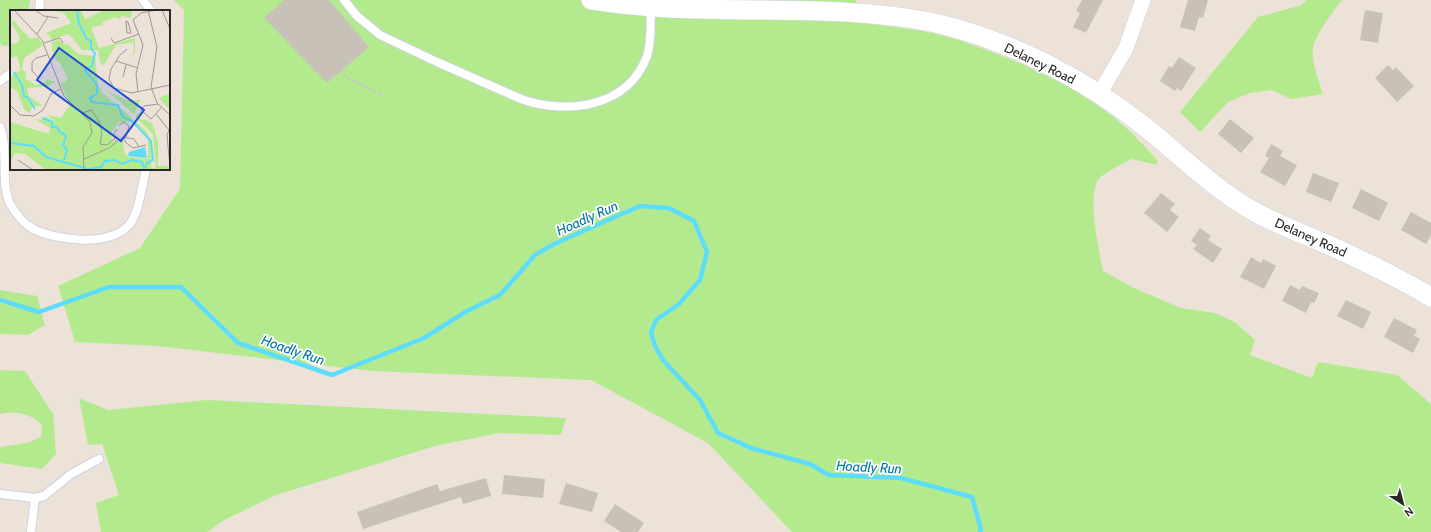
<svg xmlns="http://www.w3.org/2000/svg" width="1431" height="532" font-family="Cabin,sans-serif">
	<style>
		.green { fill: #b3ea8d }
		.lines { fill: none; stroke-linecap: round; stroke-linejoin: round }
		.stream { stroke: #5edcfc; stroke-width: 4.5 }
		.building { fill: #c7c1b7 }
		.service-casing { stroke: #cdd3e3; stroke-width: 10 }
		.minor-casing { stroke: #cdd3e3; stroke-width: 16 }
		.tertiary-casing { stroke: #cdd3e3; stroke-width: 20 }
		.path { stroke: #c7c7c7; stroke-width: 2.5; stroke-dasharray: 3 2; stroke-linecap: butt }
		.service { stroke: #fff; stroke-width: 8 }
		.minor { stroke: #fff; stroke-width: 15 }
		.tertiary { stroke: #fff; stroke-width: 19 }
		.labels { text-anchor: middle; dominant-baseline: central; stroke-width: 3.5; stroke-linejoin: round; paint-order: stroke }
		.street-label { font-size: 13px; fill: #282828; stroke: #fff }
		.water-label { font-size: 14px; font-style: italic; fill: #0077a4; stroke: #fff }
		.inset-river { fill: none; stroke: #5edcfc; stroke-width: 2 }
		.inset-road { fill: none; stroke: #9e9892; stroke-width: 1 }
		.view { fill: #1d4ed8; fill-opacity: 0.15; stroke: #1d4ed8; stroke-width: 2 }
		.inset-edge { fill: none; stroke: #282828; stroke-width: 2 }
	</style>
	<rect width="100%" height="100%" fill="#ede2d8"/>
	<path class="green" d="M0,0H30L28,11H11L10,45L2,46L0,42Z
		M174,0H856L864,23C890,27 919,29 945,36C1000,53 1057,76 1104,110C1124,124 1141,142 1157,160V165L1132,159C1124,163 1103,173 1098,180C1087,198 1099,250 1103,271L1136,289L1181,308L1215,313L1236,323L1255,340L1250,355L1312,378L1318,362L1397,375L1431,404V532H792L708,443L591,380L372,371L158,346L75,342L58,286L140,248L180,189L184,10Z
		M1306,0H1342C1334,9 1314,38 1313,48C1311,61 1319,82 1323,94L1291,99L1272,90L1250,93L1228,102L1200,132L1180,112L1258,17L1302,5Z
		M0,290L37,296L45,325L28,335L0,334Z
		M0,370L25,371L53,414L56,454L42,469L0,463V447L27,443L41,437L42,425C30,413 16,411 0,414Z
		M79,398L108,410L207,400L566,418L561,435L499,433L435,446L276,495L224,520L207,532H101L96,503L119,495L102,444L88,445Z"/>
	<g class="lines">
		<path class="stream" d="M0,300L39,312L109,287H181L238,343L332,375L424,338L467,311L500,295L535,255L554,244L640,206L669,208L694,221L707,252L700,280L679,304L656,320L651,332L655,346L663,360L700,400L718,433L751,448L810,464L829,475L901,478L972,497L981,529L980,532"/>
	</g>
	<path class="building" d="M284,0H329L369,47L327,83L264,18Z
		M1082,0H1103L1086,33L1073,27L1080,13L1076,11Z
		M1188,0H1208L1203,18L1199,17L1195,31L1180,27Z
		M1365,10L1383,13L1378,43L1360,40Z
		M1179,57L1196,68L1181,91L1177,88L1175,91L1160,81L1169,66L1172,68Z
		M1388,65L1393,70L1396,67L1414,86L1397,102L1375,78Z
		M1230,119L1254,138L1241,153L1218,134Z
		M1271,144L1283,151L1280,156L1297,165L1285,186L1260,172L1269,158L1265,156Z
		M1313,173L1339,183L1331,202L1306,192Z
		M1361,189L1388,203L1379,221L1352,208Z
		M1161,193L1175,204L1170,210L1179,217L1167,232L1144,213Z
		M1411,212L1431,223V235L1426,244L1401,230Z
		M1200,228L1211,236L1208,240L1222,249L1213,263L1193,249L1197,245L1191,241Z
		M1251,257L1261,263L1263,259L1276,266L1264,289L1240,277Z
		M1290,285L1300,290L1302,286L1319,293L1314,303L1311,302L1306,313L1282,301Z
		M1346,300L1371,312L1363,329L1337,316Z
		M1394,318L1417,330L1414,336L1420,339L1413,353L1384,337Z
		M504,475L545,479L543,498L502,494Z
		M486,478L491,496L463,504L461,497L363,529L357,512L437,484L440,491Z
		M566,483L598,493L592,512L559,504Z
		M615,504L644,523L638,532H621L604,521Z"/>
	<g class="lines">
		<g class="service-casing">
			<path id="service" d="M143,0L151,11
				M344,0L357,16L380,35L437,62L521,99C566,115 628,108 647,56C652,41 650,22 651,7
				M39,11L40,0
				M0,81L11,73
				M0,127C9,151 0,181 10,204C15,212 22,222 30,227C53,241 108,247 128,226C139,215 142,185 146,169
				M0,494L35,498L31,532
				M35,498L44,496L71,474L99,459"/>
		</g>
		<g class="minor-casing">
			<path id="minor" d="M1100,93L1126,48L1143,0"/>
		</g>
		<g class="tertiary-casing">
			<path id="tertiary" d="M591,0C705,19 822,0 935,23C1011,41 1083,78 1144,126C1179,154 1213,188 1253,211C1278,225 1306,235 1333,247C1366,262 1399,278 1431,297"/>
		</g>
		<path class="path" d="M340,71L350,80L383,95"/>
		<use href="#service" class="service"/>
		<use href="#minor" class="minor"/>
		<use href="#tertiary" class="tertiary"/>
	</g>
	<g class="labels">
		<g class="street-label">
			<text transform="translate(1040 63) rotate(26)">Delaney Road</text>
			<text transform="translate(1311 237) rotate(24)">Delaney Road</text>
		</g>
		<g class="water-label">
			<text transform="translate(587 218) rotate(-24)">Hoadly Run</text>
			<text transform="translate(293 350) rotate(19)">Hoadly Run</text>
			<text transform="translate(869 467) rotate(3)">Hoadly Run</text>
		</g>
	</g>
	<g transform="translate(10 10)">
		<rect width="160" height="160" fill="#ede2d8"/>
		<path d="M42,0H71L75,9L95,0H122L121,8L112,6L109,9L105,7L92,12L93,15L81,17L89,38L125,28V43L117,49L124,42L123,32L106,35L93,56L90,52L88,40H72L60,25L57,24L41,31V27L36,23L61,13L54,3ZM3,10L20,29L28,27L33,35L14,48L12,59L16,63L15,69L26,75L36,72L37,69L46,72L38,76L17,78L19,86L33,96H22L20,104L14,99L7,81L0,77V66L11,60L7,46L0,48V34L7,33L10,28L2,14ZM49,30L55,35L58,34L68,44L85,46L88,75L93,83L122,108L120,112H109L101,123L102,129L106,133L113,129L114,142L118,147L138,149V128L122,112L124,110L137,122L142,134L141,157L146,159L143,124L126,108V105L129,102L132,106L127,105L132,110L134,109L142,113L148,132V156H158L160,160H36L15,144L5,143L0,153V112L39,124L40,118L25,109L35,110L36,106L45,113L38,105L51,108L60,95L50,72L54,73L58,68L50,53L45,49L42,39V32ZM97,81L116,90H131L124,104ZM160,83V100L149,88Z" fill="#b3ea8d"/>
		<path d="M135,137L137,148L118,146L119,142Z" fill="#5edcfc"/>
		<path class="inset-river" d="M67,0L69,14L77,29L81,31V39L85,43L82,56L75,60L87,75V84L80,88L82,92L108,95L113,107L122,111L141,131L143,150L137,153L135,158M4,62L12,75L14,86L18,88L25,99M32,108L42,112V117H47L49,121L56,126L53,135L57,140L54,150M0,133L24,136L36,147L78,159L91,157L95,151L105,150L112,154L121,150L132,152L134,160"/>
		<path class="inset-road" d="M4,0L32,30L54,86L80,112L82,123L73,137L74,160M25,0L34,6L48,8M138,0L147,37L141,77L147,93L160,105M152,0L160,19M116,11L118,12L121,23H117ZM27,24L38,7M101,28L104,33L129,24M34,33L50,28L53,33M117,39L110,45L101,59L99,69L104,78L122,83L160,75M106,51L128,58M160,57V70M28,67L22,61V52L26,48L37,45M113,67L116,55M128,82L126,64L133,35L123,10L131,3L146,0M148,94L134,96L131,100L141,109L151,98M0,95L10,105L24,106L33,100L41,84L50,79M73,103L81,100L89,111L92,122L90,134L97,135L104,129M146,104L159,120M109,115L114,112L119,116L116,127M160,118L157,125L160,157M115,127V132L123,138L136,135M106,132L103,125L107,119M74,149L99,138L113,127L124,129L129,137M8,150L23,160"/>
		<path class="view" d="M49,38L134,100L111,131L27,70Z"/>
		<rect width="160" height="160" class="inset-edge"/>
	</g>
	<g transform="translate(1403 504) rotate(144)" stroke="#ffffff" stroke-width="3" paint-order="stroke">
	<path d="M0-3L7 15L0 10L-7 15Z" fill="#282828"/>
	<text y="-6" font-size="11" font-weight="bold" text-anchor="middle" fill="#282828">N</text>
	</g>
</svg>
